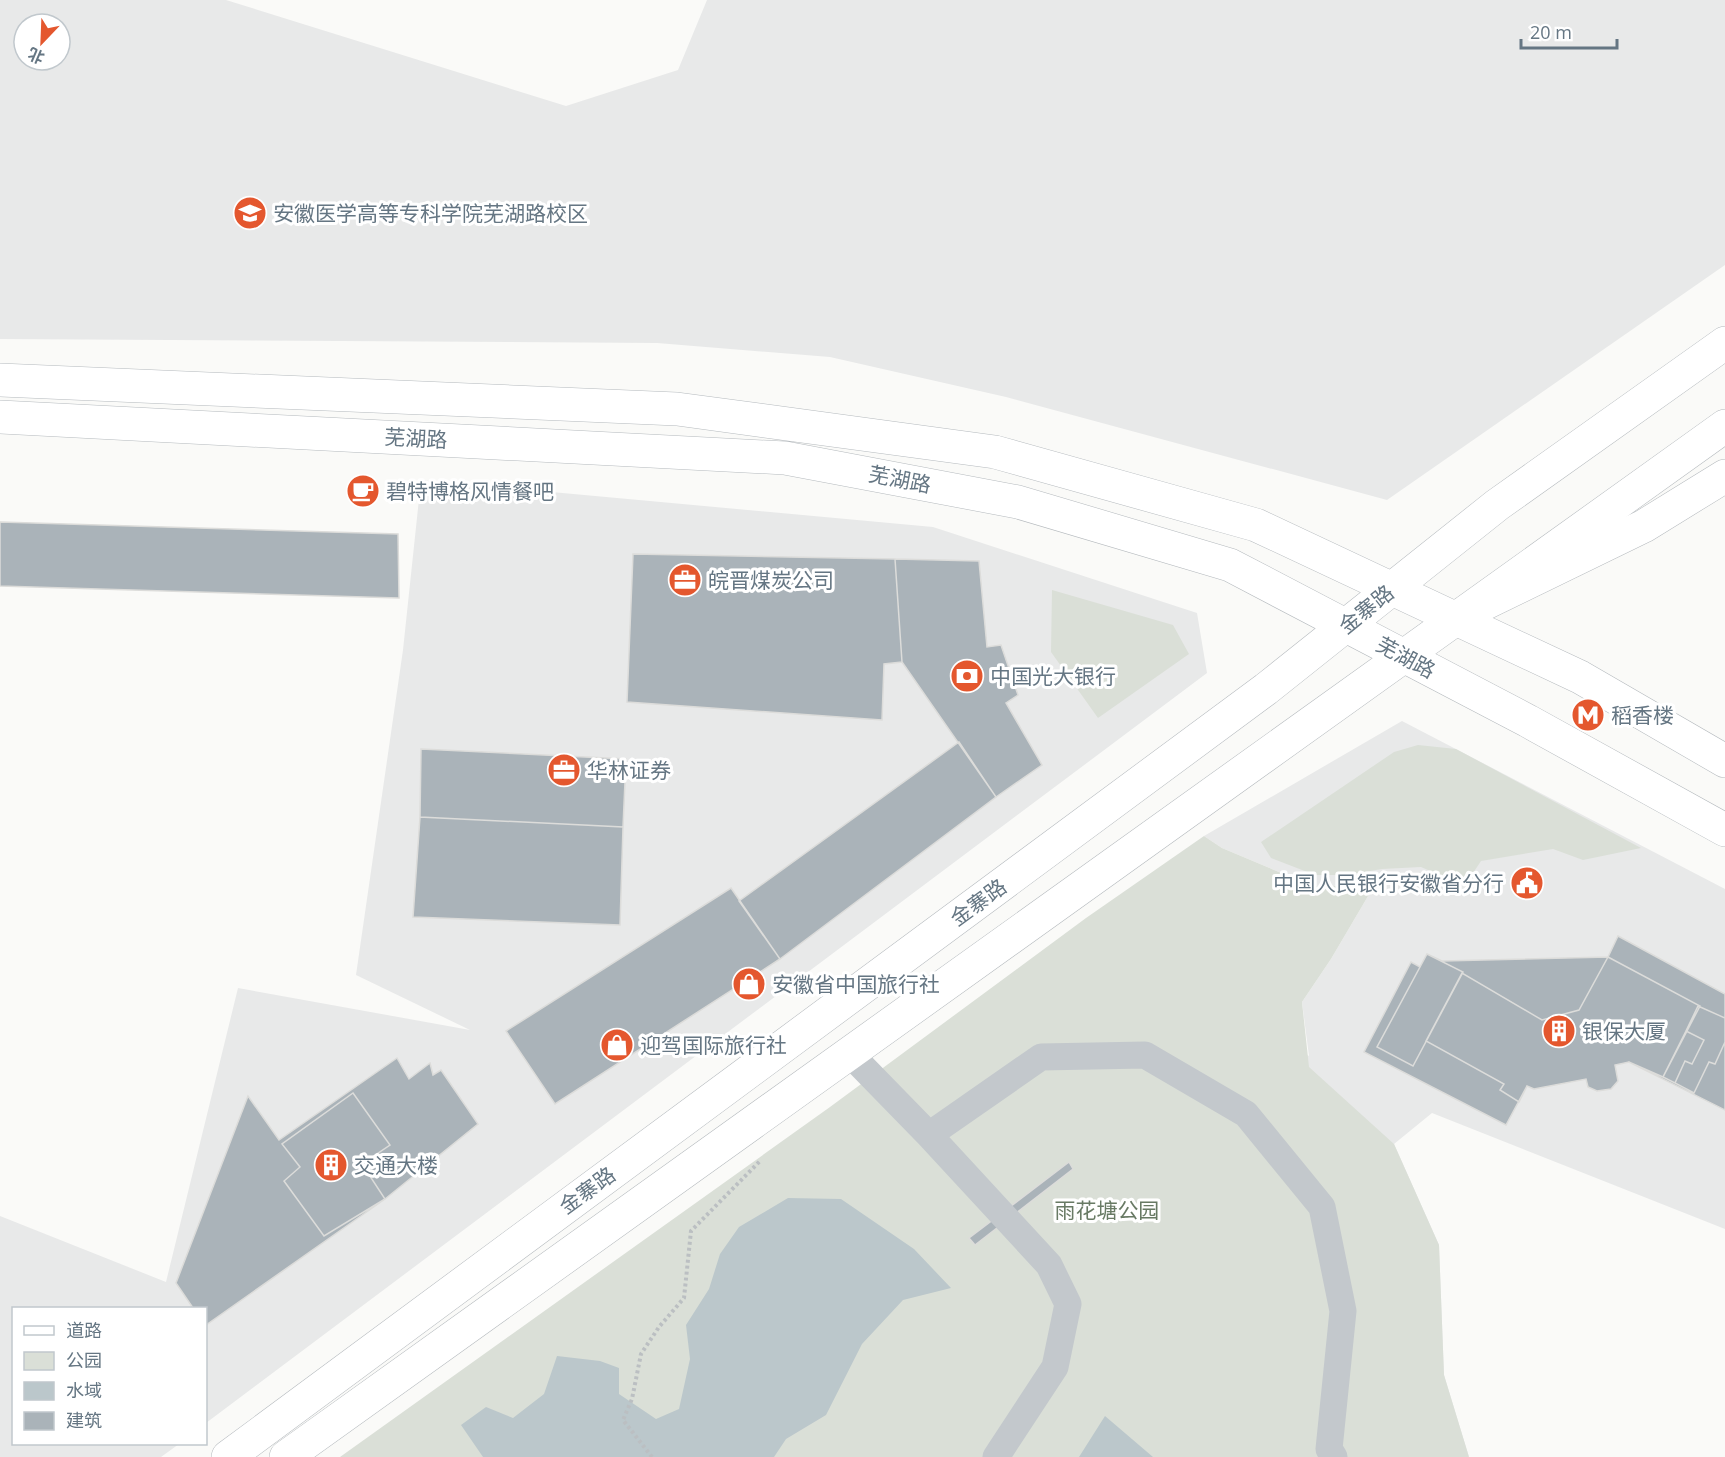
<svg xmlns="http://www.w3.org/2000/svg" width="1725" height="1457" font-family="'Open Sans','Noto Sans SC',sans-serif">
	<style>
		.built { fill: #e8e9e9; fill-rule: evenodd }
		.green { fill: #dadfd7 }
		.water { fill: #bbc7cb }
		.building { fill: #aab3b9; stroke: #dcdcda; stroke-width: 1.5 }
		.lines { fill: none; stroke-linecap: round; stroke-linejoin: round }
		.primary-casing { stroke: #b5babe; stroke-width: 34 }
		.highway-casing { stroke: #b4b9bd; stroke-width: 34 }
		.path { stroke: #bbbfc2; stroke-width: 4; stroke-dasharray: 3 3; stroke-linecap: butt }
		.street { stroke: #c3c8cc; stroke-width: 27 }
		.primary { stroke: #fff; stroke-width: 33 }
		.highway { stroke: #fff; stroke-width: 33 }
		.labels { text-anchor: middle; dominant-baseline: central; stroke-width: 6; stroke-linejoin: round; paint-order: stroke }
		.poi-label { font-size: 21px; fill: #657683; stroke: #fff; text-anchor: start }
		.street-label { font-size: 21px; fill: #657683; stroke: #fff }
		.park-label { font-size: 21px; fill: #687a64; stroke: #fff }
	</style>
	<rect width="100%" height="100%" fill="#fafaf8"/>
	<path class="built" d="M0,0H226L566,106L678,70L707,0H1725V265L1387,500L1006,397L830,357L657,343L0,339ZM24,24H60V60H24Z
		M421,480L933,527L1197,613L1207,673L206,1423V1308H14V1444H179L161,1457H0V1216L166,1282L238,988L470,1030L356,975L403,650Z
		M1402,721L1725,889V1229L1432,1113L1394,1144L1439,1245L1444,1375L1469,1457L1086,918L1309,1056L1302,1002L1331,959L1374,886H1312L1222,848L1204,836Z"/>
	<path class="green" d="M1052,590L1173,625L1189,654L1098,718L1051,652Z
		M1418,745L1456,749L1641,848L1583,860L1553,849L1481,861L1471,876L1453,881L1421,867L1382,869L1346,875H1315L1271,858L1261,842L1394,752Z
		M1204,836L1222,848L1312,886H1374L1331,959L1302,1002L1309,1067L1394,1144L1439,1245L1444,1375L1469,1457H340L830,1107L1086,918Z"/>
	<path class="water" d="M788,1198L841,1199L914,1249L951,1288L903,1300L862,1344L826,1415L786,1439L774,1457H483L461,1425L486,1407L513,1418L544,1394L557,1356L600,1361L619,1368V1394L656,1419L679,1409L690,1359L686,1325L709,1289L720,1254L739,1227Z
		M1105,1416L1153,1457H1079Z"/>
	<path class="building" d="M0,522L398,534L399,598L0,586Z
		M633,554L895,559L902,662L884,664L882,720L627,702Z
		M895,559L979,561L987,647L1001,645L1018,695L1006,703L1042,765L996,797L902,662Z
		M959,742L996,797L780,959L739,901Z
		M421,749L626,759L623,827L420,817Z
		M420,817L623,827L620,925L413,917Z
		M731,888L780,959L555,1104L506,1031Z
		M1618,936L1725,994V1110L1629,1062L1615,1065L1618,1081L1611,1089L1597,1091L1588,1087L1586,1079L1534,1089L1527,1086L1506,1125L1364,1052L1411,962L1420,967L1427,954L1442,961L1608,957Z
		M1427,954L1463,972L1413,1066L1377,1047Z
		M1608,957L1700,1006L1663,1077L1629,1062L1615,1065L1618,1081L1611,1089L1597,1091L1588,1087L1586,1079L1534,1089L1527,1086L1519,1102L1500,1090L1504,1084L1426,1041L1462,973L1542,1020L1579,1010Z
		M1698,1006L1725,1018V1042L1715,1064L1709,1062L1694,1093L1675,1083L1685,1061L1692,1064L1704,1040L1686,1031Z
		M1686,1031L1704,1040L1692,1064L1685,1061L1675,1083L1663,1077Z
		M397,1058L409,1079L430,1063L433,1075L441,1070L478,1124L385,1199L206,1325V1308H193L176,1283L248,1096L279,1140Z
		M353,1093L390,1145L362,1164L385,1199L324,1236L284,1181L300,1167L282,1144Z
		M1069,1162L1073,1169L975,1245L969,1238Z"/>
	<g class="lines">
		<g class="primary-casing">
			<path id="primary" d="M0,380L677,409L995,452L1256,525L1580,677L1725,761
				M0,417L785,458L1018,502L1230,565L1528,721L1725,830
				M228,1457L1266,689L1497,505L1725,343
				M286,1457L1725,426"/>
		</g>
		<g class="highway-casing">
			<path id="highway" d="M1455,618L1644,526L1725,476"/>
		</g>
		<path class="path" d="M652,1457L623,1420L632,1399L641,1354L659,1327L684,1298L691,1231L761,1160"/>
		<path class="street" d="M850,1054L929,1135L1049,1265L1068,1304L1055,1367L996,1457
			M929,1135L1041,1057L1145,1055L1246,1114L1322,1207L1343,1311L1329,1449L1334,1457"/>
		<use href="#primary" class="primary"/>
		<use href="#highway" class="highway"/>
	</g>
	<defs>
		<g id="university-disc" transform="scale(1.725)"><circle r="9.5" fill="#e4572e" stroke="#fff"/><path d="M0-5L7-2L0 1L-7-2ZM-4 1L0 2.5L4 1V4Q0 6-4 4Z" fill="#fff"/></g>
		<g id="cafe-disc" transform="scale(1.725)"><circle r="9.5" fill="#e4572e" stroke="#fff"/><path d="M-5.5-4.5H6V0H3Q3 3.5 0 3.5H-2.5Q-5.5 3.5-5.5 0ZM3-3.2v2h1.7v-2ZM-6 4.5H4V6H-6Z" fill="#fff"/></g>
		<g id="office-disc" transform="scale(1.725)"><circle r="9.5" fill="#e4572e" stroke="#fff"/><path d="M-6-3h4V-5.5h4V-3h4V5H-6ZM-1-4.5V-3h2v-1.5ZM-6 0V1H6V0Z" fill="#fff"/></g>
		<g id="bank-disc" transform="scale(1.725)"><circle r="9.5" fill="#e4572e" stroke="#fff"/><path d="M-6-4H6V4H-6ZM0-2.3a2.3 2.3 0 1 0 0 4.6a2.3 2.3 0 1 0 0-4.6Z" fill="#fff"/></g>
		<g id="metro-disc" transform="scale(1.725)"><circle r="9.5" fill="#e4572e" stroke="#fff"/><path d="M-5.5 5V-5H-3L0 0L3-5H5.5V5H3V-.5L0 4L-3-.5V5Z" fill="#fff"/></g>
		<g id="civic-disc" transform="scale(1.725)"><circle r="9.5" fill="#e4572e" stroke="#fff"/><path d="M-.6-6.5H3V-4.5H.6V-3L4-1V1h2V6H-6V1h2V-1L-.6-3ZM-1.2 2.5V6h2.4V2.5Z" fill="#fff"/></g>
		<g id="shop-disc" transform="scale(1.725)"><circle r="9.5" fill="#e4572e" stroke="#fff"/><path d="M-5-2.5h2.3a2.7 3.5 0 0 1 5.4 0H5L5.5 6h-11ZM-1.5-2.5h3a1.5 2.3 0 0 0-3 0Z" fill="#fff"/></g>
		<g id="building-disc" transform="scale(1.725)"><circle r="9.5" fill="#e4572e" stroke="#fff"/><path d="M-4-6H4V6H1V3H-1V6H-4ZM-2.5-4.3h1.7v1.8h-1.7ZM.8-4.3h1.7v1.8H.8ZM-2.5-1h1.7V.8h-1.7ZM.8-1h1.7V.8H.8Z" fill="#fff"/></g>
	</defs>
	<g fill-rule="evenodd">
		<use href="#university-disc" x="250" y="213"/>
		<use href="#cafe-disc" x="363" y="491"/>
		<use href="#office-disc" x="685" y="580"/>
		<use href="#bank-disc" x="967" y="676"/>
		<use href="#metro-disc" x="1588" y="715"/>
		<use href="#office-disc" x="564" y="770"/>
		<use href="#civic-disc" x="1527" y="883"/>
		<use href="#shop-disc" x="749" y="984"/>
		<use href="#building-disc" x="1559" y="1031"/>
		<use href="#shop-disc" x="617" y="1045"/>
		<use href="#building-disc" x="331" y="1165"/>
	</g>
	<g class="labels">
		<g class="poi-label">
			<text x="273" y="213">安徽医学高等专科学院芜湖路校区</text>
			<text x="386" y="491">碧特博格风情餐吧</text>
			<text x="708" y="580">皖晋煤炭公司</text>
			<text x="990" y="676">中国光大银行</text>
			<text x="1611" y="715">稻香楼</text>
			<text x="587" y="770">华林证券</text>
			<text x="1504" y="883" text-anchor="end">中国人民银行安徽省分行</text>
			<text x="772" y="984">安徽省中国旅行社</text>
			<text x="1582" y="1031">银保大厦</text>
			<text x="640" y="1045">迎驾国际旅行社</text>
			<text x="354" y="1165">交通大楼</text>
		</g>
		<g class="street-label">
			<text transform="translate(416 438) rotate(3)">芜湖路</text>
			<text transform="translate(900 479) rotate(11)">芜湖路</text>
			<text transform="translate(1366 609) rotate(-39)">金寨路</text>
			<text transform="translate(1406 657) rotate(28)">芜湖路</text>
			<text transform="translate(978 902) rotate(-36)">金寨路</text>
			<text transform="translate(587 1190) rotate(-36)">金寨路</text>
		</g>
		<g class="park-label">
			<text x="1107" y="1210">雨花塘公园</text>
		</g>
	</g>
	<rect x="12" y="1307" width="195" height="138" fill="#ffffff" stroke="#c1c8cd" stroke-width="1.5"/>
	<rect x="24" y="1326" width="30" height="9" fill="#ffffff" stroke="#c1c8cd" stroke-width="1.5"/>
	<text x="66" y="1337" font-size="18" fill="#657683">道路</text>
	<rect x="24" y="1352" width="30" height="18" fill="#dadfd7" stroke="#c1c8cd" stroke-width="1.5"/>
	<text x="66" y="1367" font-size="18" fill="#657683">公园</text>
	<rect x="24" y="1382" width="30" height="18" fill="#bbc7cb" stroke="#c1c8cd" stroke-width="1.5"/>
	<text x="66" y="1397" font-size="18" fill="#657683">水域</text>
	<rect x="24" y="1412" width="30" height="18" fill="#aab3b9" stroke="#c1c8cd" stroke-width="1.5"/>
	<text x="66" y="1427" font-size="18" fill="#657683">建筑</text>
	<g transform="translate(42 42) rotate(203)"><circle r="28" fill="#ffffff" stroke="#c1c8cd" stroke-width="1.5"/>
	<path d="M0-4.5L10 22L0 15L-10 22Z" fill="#e4572e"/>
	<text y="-9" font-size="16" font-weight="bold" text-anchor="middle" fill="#657683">北</text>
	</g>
	<path d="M1521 39v9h96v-9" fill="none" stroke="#657683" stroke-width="3"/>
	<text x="1530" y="39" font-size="18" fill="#657683" stroke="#ffffff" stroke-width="4.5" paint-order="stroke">20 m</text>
</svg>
